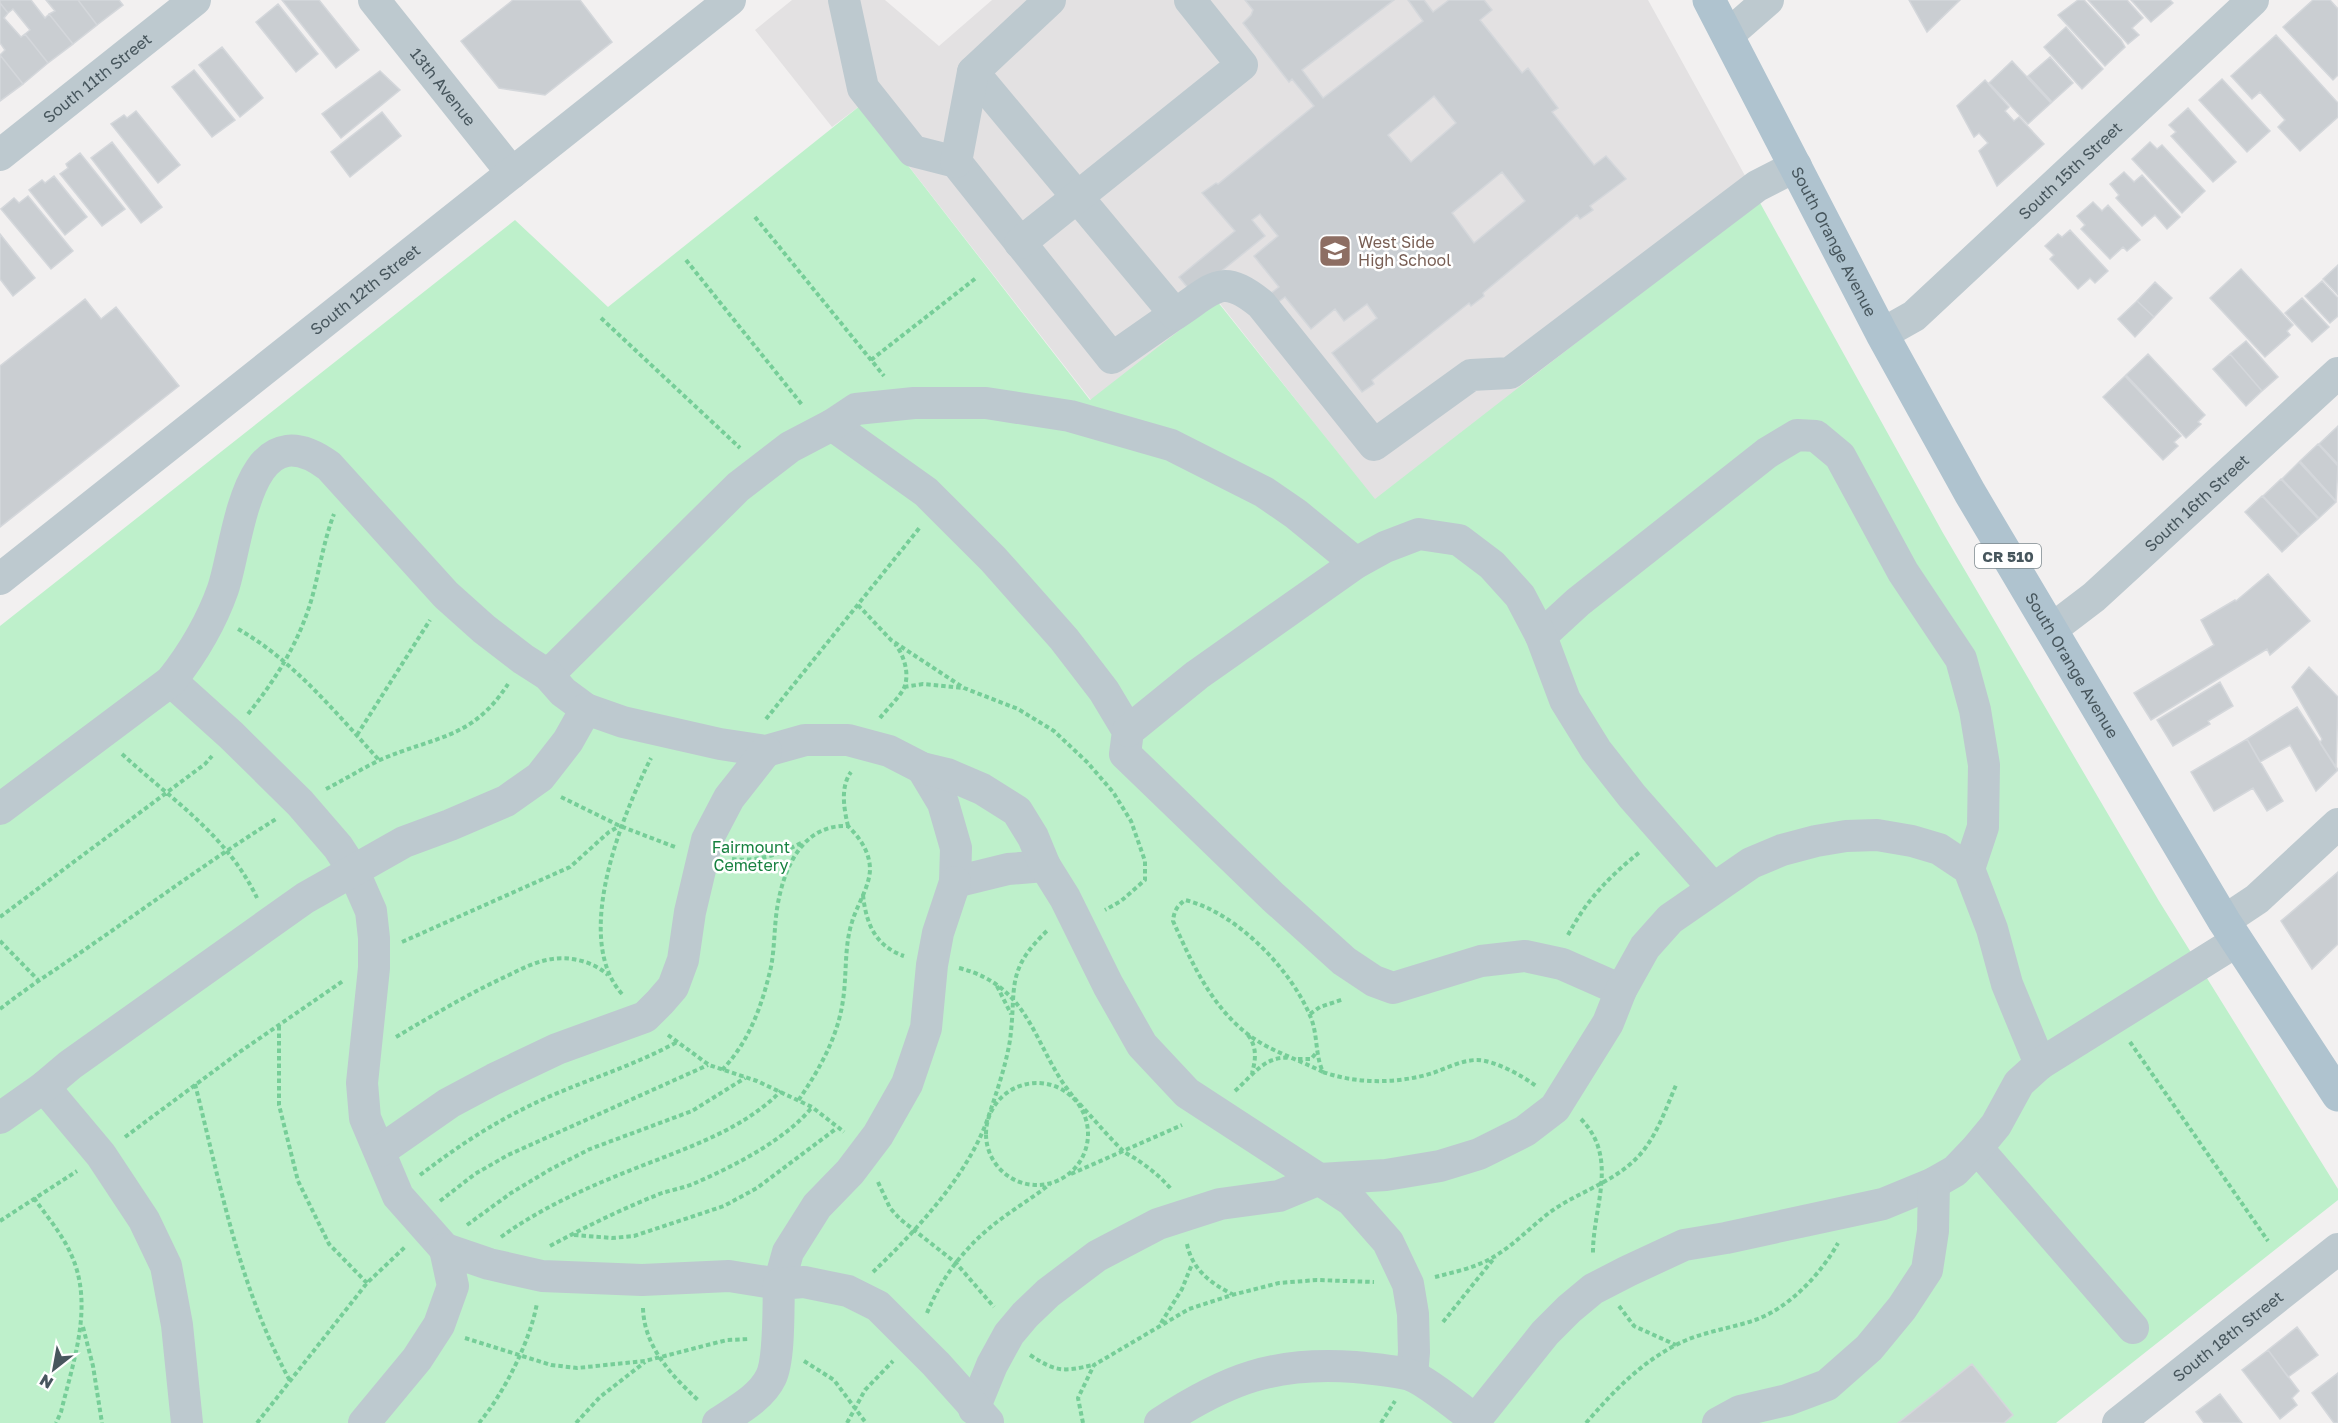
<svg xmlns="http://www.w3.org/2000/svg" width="2338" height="1423" font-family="'Golos Text',sans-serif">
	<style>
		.education { fill: #e3e1e2 }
		.green { fill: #bef0cb }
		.building { fill: #caced2; stroke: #d4d7db; stroke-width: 1.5; fill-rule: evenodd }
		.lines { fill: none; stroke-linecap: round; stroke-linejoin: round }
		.path { stroke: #76ce98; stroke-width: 4; stroke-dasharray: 4.5 3; stroke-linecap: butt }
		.minor { stroke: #bdc9cf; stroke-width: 32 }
		.major { stroke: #afc3cf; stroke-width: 33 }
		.labels { text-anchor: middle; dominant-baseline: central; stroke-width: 5; stroke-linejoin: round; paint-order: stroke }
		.shield { fill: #fff; stroke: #7e898e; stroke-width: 1.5 }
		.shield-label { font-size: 15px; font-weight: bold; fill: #47565d }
		.street-label { font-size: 16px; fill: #47565d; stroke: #fff }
		.education-label { font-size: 16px; fill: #785e54; stroke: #fff; text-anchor: start }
		.park-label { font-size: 16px; fill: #16813f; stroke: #fff }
	</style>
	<rect width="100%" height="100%" fill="#f2f0f0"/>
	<path class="education" d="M792,0H885L939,46L992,0H1648L1759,201L1375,500L1218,301L1091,400L861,105L832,127L755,30Z"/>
	<path class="green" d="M861,105L1090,400L1217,301L1375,499L1759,201L1943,533L2159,901L2338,1189V1200L2056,1423H0V626L515,220L608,307Z"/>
	<path class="building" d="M0,0H31L45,18L49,14L73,44L48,63L25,34L30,30L13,9L8,13L0,3Z
		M46,0H78L97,25L73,44L49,14L55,11Z
		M78,0H119L123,5L97,25Z
		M282,0H319L359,50L336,68Z
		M513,0H580L612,42L545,95L499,88L461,41Z
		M1245,0H1394L1302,70L1323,98L1423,21L1408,0H1424L1433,12L1449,0H1484L1492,10L1480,20L1522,73L1528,68L1558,108L1552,112L1594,165L1606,156L1626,179L1590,206L1593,210L1580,219L1577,215L1483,293L1484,296L1471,306L1469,303L1372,380L1374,384L1362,392L1332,353L1377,318L1367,304L1344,321L1335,309L1311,329L1285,297L1277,303L1270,294L1279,287L1254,256L1278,236L1260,214L1252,220L1265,236L1193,294L1179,277L1235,231L1202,193L1216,183L1218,184L1314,106L1292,79L1289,82L1243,23L1251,15L1253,10ZM1434,96L1456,123L1411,162L1388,135ZM1502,172L1525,201L1474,243L1452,213Z
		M1909,0H1960L1927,32Z
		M2078,0H2084L2121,40L2125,47L2105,66L2058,15Z
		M2088,0H2127L2143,18L2132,28L2139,35L2128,44Z
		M2131,0H2170L2173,3L2151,22Z
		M2313,0H2330L2338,9V75L2333,80L2283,27Z
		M0,3L8,13L4,18L21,37L25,34L48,63L23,84L0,55L5,50L0,43Z
		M278,4L318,54L296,72L256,22Z
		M2066,27L2103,69L2082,89L2044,47Z
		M2276,35L2338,103V117L2300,151L2278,127L2285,120L2260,92L2252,99L2231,76Z
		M222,47L263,98L240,117L199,65Z
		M0,55L23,84L0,101Z
		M2050,57L2073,83L2052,102L2028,76Z
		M2012,61L2051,103L2028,124L1989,83Z
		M194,70L235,120L212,137L172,87Z
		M380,71L400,90L341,138L322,114Z
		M2222,79L2270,131L2247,152L2199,100Z
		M1985,80L2009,107L2005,111L2014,121L2019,117L2044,144L1997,186L1979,151L1988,143L1979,133L1974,137L1957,106Z
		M2188,108L2236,162L2213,182L2171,136L2176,132L2169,125Z
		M136,111L180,165L158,183L111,124L124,115L127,118Z
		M382,112L401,136L350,177L331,152Z
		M112,142L162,207L141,223L91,158Z
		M2150,142L2157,149L2162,145L2205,191L2182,213L2132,159Z
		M80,153L125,209L102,226L60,174L68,168L66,164Z
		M2124,172L2134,182L2142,175L2180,217L2167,229L2155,215L2142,226L2116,198L2119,195L2110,184Z
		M54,176L87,217L65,235L29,190L42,180L45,183Z
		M28,196L73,251L51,269L1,209L14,198L19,203Z
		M2093,202L2102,211L2108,205L2140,240L2127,251L2123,247L2110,259L2081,229L2085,225L2077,216Z
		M2070,230L2108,271L2095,283L2090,278L2078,289L2050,259L2054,255L2045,246L2058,234L2062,237Z
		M0,234L35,278L13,296L0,279Z
		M2338,265V295L2323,279Z
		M2241,269L2293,325L2287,331L2290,335L2265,357L2210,298Z
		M2322,281L2338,298V316L2330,323L2305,296Z
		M2155,282L2172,298L2154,317L2137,301Z
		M2302,298L2329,327L2312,342L2285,313Z
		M85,299L101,319L116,307L179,386L0,527V366Z
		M2137,301L2154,317L2135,337L2118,319Z
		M2246,341L2278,377L2262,391L2230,354Z
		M2148,354L2205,415L2198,422L2201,424L2186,438L2126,375Z
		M2230,354L2262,391L2246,406L2213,369Z
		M2125,376L2181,436L2174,442L2178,446L2163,460L2103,397Z
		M2338,426V464L2319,444Z
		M2318,444L2338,466L2336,501L2300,461Z
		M2299,462L2336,502L2319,518L2282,479Z
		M2281,479L2318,519L2300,535L2263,496Z
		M2262,496L2299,536L2282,552L2245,512Z
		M2268,574L2310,621L2270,655L2267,649L2151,720L2134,693L2214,645L2201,620L2235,600L2236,601Z
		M2309,667L2338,697L2336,768L2320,743L2322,739L2292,687Z
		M2220,682L2233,706L2208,721L2210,724L2173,746L2157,720Z
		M2297,707L2338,770L2316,791L2290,745L2260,762L2247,739Z
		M2247,739L2283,801L2267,811L2253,788L2214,811L2191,772Z
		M2338,872V944L2312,969L2281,921Z
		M2297,1327L2318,1355L2288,1377L2268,1350Z
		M2268,1350L2299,1391L2292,1398L2297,1405L2280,1419L2242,1370Z
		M1972,1364L2013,1415L2004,1423H1898Z
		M2338,1373V1423H2334L2312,1393Z
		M2220,1394L2242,1423H2204L2196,1412Z"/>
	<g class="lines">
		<path class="path" d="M755,217L884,376
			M686,260L803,406
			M601,318L740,448
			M871,360L976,278
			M858,605L891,640L964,688L1018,709L1054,731L1087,762L1113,792L1131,821L1145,861V880L1121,901L1105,910
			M238,629C293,660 337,714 379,760
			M904,687L923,684L963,688
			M248,714C277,678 301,639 313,594C320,567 324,540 334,514
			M880,718C887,709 899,698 904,688C910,674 904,655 895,644
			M766,719L921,526
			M357,735L430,620
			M122,754C171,799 228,836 257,898
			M326,789C344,780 361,769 380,760C434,736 472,740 508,684
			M561,797L620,826L675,847
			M848,826C844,809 840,787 851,772
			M732,859C758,862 780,854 803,842
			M863,895C866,923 875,946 904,956
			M0,917L205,764L212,756
			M1568,935C1587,899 1609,877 1641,851
			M0,941L38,980
			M402,942L570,867L609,832L620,826
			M959,968C1035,987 1033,1052 1077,1101C1092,1117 1106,1134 1121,1149C1125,1153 1131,1156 1136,1159C1148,1167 1162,1178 1171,1189
			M997,986L1011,1014
			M622,994C572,938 622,816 651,758
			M0,1009C29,986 60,967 90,946C152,903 212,859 276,819
			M1310,1014L1320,1007L1344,999
			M279,1026V1105L298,1181L329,1244L367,1283
			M668,1035L709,1065L757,1081L812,1107L844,1132
			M1248,1035C1257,1047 1256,1059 1252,1073
			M396,1037C433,1015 470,993 509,975C523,968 537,961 552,959C571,956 594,962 608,975
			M2130,1042L2268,1241
			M1298,1059H1311L1317,1052
			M722,1070C749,1042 762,1006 771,967C775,946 774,924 778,903C785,865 804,824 848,826C860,838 870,852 870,870C869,888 857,905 852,922C844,947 847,974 843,1000C838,1037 819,1070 798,1101
			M1323,1072C1305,1063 1286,1056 1268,1047C1218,1021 1195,970 1173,921C1174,911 1177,906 1185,900C1236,912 1292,970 1311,1018C1318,1036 1315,1055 1323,1072C1357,1084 1397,1084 1433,1073C1447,1068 1462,1060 1477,1060C1494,1060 1523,1076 1536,1086
			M986 1134a51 51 0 1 1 102 0a51 51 0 1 1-102 0Z
			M195,1084C221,1187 239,1287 290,1381
			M1235,1091C1252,1076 1265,1055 1290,1058
			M1581,1119C1620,1159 1592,1208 1593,1255
			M125,1137L241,1051L343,981
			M1071,1174L1182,1125
			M420,1175C453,1150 488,1126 525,1108C574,1083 628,1069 677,1042
			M878,1182L890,1208L900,1219L956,1263L994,1307
			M34,1198C45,1214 59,1230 68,1248C96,1301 74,1358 61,1412L56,1423
			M440,1201L475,1174L508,1155L708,1065
			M0,1221L77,1171
			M467,1225L511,1193L551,1169L590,1149L692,1111L745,1078
			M574,1235L612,1238L634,1236L724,1206L757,1188L837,1128
			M501,1237C549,1202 607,1179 662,1158C705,1141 747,1125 781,1091
			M1187,1244C1192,1269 1210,1283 1232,1294
			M550,1246C587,1226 624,1208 662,1193C672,1190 683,1188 693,1184C732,1167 786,1140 812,1107
			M873,1272C917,1230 970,1173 989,1115C997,1091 1006,1065 1010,1040C1017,987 1004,971 1049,929
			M1435,1277C1455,1272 1478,1267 1495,1256C1517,1243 1535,1222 1556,1208C1587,1188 1624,1178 1646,1147C1659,1129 1667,1106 1676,1085
			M1619,1306L1634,1326L1676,1345
			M643,1308C644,1347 672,1376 699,1401
			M927,1313C942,1276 968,1243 1001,1219C1017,1207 1034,1197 1050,1184
			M1443,1322L1495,1257
			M1161,1323L1182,1289L1192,1264
			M83,1327L93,1366L102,1423
			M465,1338L551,1365L577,1368L645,1361L727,1340L750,1339
			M1030,1355C1056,1372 1063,1372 1093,1365
			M804,1361L834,1380L866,1423
			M257,1423L367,1283L405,1247
			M479,1423C504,1393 530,1342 537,1303
			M576,1423L600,1397L645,1362
			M847,1423L865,1390L893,1361
			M1083,1423L1078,1398L1094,1365L1189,1309L1232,1295L1279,1283L1317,1280L1374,1282
			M1381,1423L1395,1401
			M1586,1423C1613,1392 1639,1364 1676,1345C1700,1332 1729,1329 1755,1320C1789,1308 1821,1274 1838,1243"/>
		<g class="minor">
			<path id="s1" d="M374,0L512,173"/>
			<path d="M844,0L863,88L913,151L956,162L1112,358L1175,314"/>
			<path d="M1728,35L1768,0"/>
			<path d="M973,72L1175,314C1214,289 1220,271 1261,304L1374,445L1471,375L1510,373L1757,186L1796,166"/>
			<path id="s2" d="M0,155L195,0"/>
			<path d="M956,162L973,72L1050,0"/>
			<path d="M1020,243L1242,65L1190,0"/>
			<path id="s3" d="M1882,334L1914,316L2253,0"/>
			<path d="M832,425L926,492L993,559L1064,639L1104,691L1128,731L1125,754L1273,897L1344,961L1374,981L1393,988L1481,961L1525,956L1562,964L1621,990"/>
			<path id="s4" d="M0,579L730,0"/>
			<path id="s5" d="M2052,629L2094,597L2338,373"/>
			<path d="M1541,636L1578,602L1767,453L1797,435L1816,436L1840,456L1903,572L1961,659L1975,710L1984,765L1983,827L1969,869"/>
			<path d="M548,675L738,487L790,447L832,425L856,409L914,403H986L1070,416L1171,445L1264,492L1296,514L1356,563"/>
			<path d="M171,681L231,735L300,803L338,847L353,870L371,911L374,938V968L362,1083L365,1118L398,1196L445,1249"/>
			<path d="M1128,731L1197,675L1356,563L1385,547L1419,534L1459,540L1492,565L1520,596L1541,636L1565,700L1596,750L1632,796L1713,888"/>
			<path d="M922,768L943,803L956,848L955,882L1008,869L1045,866"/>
			<path d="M0,809L171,681C193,653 211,623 223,589C239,541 246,405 329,466L446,595L484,629L523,659L548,675L563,692L586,709L623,722L720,744L766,751L805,740H848L889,751L922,768L947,774L982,789L1017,811L1033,837L1045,866L1065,898L1108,985L1142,1045L1187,1093L1351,1200L1388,1242L1408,1284L1413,1314L1414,1352L1412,1375"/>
			<path d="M2224,921L2257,899L2338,824"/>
			<path d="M44,1087L101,1155L144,1220L166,1266L177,1325L187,1423"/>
			<path d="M0,1118L44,1087L70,1065L305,898L404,842L450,825L506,801L540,777L568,741L586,709"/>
			<path d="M1977,1148L2133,1328"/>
			<path d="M380,1151L449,1103L494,1079L557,1049L645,1017L660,1002L673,987L683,960L690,912L707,840L729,798L766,751"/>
			<path d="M974,1409L992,1365L1009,1334L1025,1315L1048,1293L1097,1256L1158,1224L1220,1204L1279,1196L1320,1179L1386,1175L1440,1166L1479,1154L1525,1131L1555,1108L1608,1023L1621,990L1645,947L1670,919L1751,863L1782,850L1816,841L1846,836L1877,835L1912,841L1939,849L1969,869L1992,929L2007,984L2040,1064"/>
			<path d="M364,1423L417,1359L439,1325L453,1286L445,1249L489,1264L542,1276L642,1280L729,1276L779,1284L788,1252L817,1206L850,1172L878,1135L907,1084L926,1028L932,965L938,933L955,882"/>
			<path d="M718,1423C736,1411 761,1398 771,1377C780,1358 778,1306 779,1284L804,1282L848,1291L878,1306L936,1364L988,1422"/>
			<path d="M1160,1423C1227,1379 1275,1361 1355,1367C1373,1369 1393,1370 1410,1375C1425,1380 1461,1409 1475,1420"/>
			<path d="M1473,1423L1545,1333L1569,1309L1593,1289L1628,1271L1684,1245L1726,1238L1883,1204L1934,1183L1955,1171L1977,1148L1996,1125L2019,1083L2040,1064L2237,941"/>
			<path d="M1718,1423L1740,1411L1787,1400L1827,1385L1869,1348L1902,1308L1927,1270L1933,1231L1934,1183"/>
			<path id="s6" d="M2118,1423L2338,1249"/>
		</g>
		<path class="major" id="s7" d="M1709,0L1882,334L1970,493L2224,921L2338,1095"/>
	</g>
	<defs>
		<g id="school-square" transform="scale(1.725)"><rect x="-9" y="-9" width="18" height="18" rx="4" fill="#8d6e63" stroke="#fff"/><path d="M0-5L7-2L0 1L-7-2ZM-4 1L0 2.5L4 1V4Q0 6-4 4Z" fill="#fff"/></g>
	</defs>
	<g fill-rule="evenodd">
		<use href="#school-square" x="1335" y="251"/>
	</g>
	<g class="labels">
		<rect class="shield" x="1975" y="544" width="66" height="24" rx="4.5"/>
		<g class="shield-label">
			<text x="2008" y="556">CR 510</text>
		</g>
		<g class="street-label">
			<text stroke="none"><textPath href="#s2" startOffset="124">South 11th Street</textPath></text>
			<text stroke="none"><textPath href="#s1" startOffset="111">13th Avenue</textPath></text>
			<text stroke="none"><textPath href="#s3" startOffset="250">South 15th Street</textPath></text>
			<text stroke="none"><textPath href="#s7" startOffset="272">South Orange Avenue</textPath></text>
			<text stroke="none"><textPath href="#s4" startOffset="466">South 12th Street</textPath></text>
			<text stroke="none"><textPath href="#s5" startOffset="192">South 16th Street</textPath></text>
			<text stroke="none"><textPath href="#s7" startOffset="758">South Orange Avenue</textPath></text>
			<text stroke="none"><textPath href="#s6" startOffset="140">South 18th Street</textPath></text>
		</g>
		<g class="education-label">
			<text x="1358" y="242">West Side<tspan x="1358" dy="18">High School</tspan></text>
		</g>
		<g class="park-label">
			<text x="751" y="847">Fairmount<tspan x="751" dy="18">Cemetery</tspan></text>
		</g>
	</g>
	<g transform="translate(54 1369) rotate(211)" stroke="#ffffff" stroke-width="4.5" paint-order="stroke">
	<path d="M0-4.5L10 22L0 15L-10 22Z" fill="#47565d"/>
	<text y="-9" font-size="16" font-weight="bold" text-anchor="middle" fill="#47565d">N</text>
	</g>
</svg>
